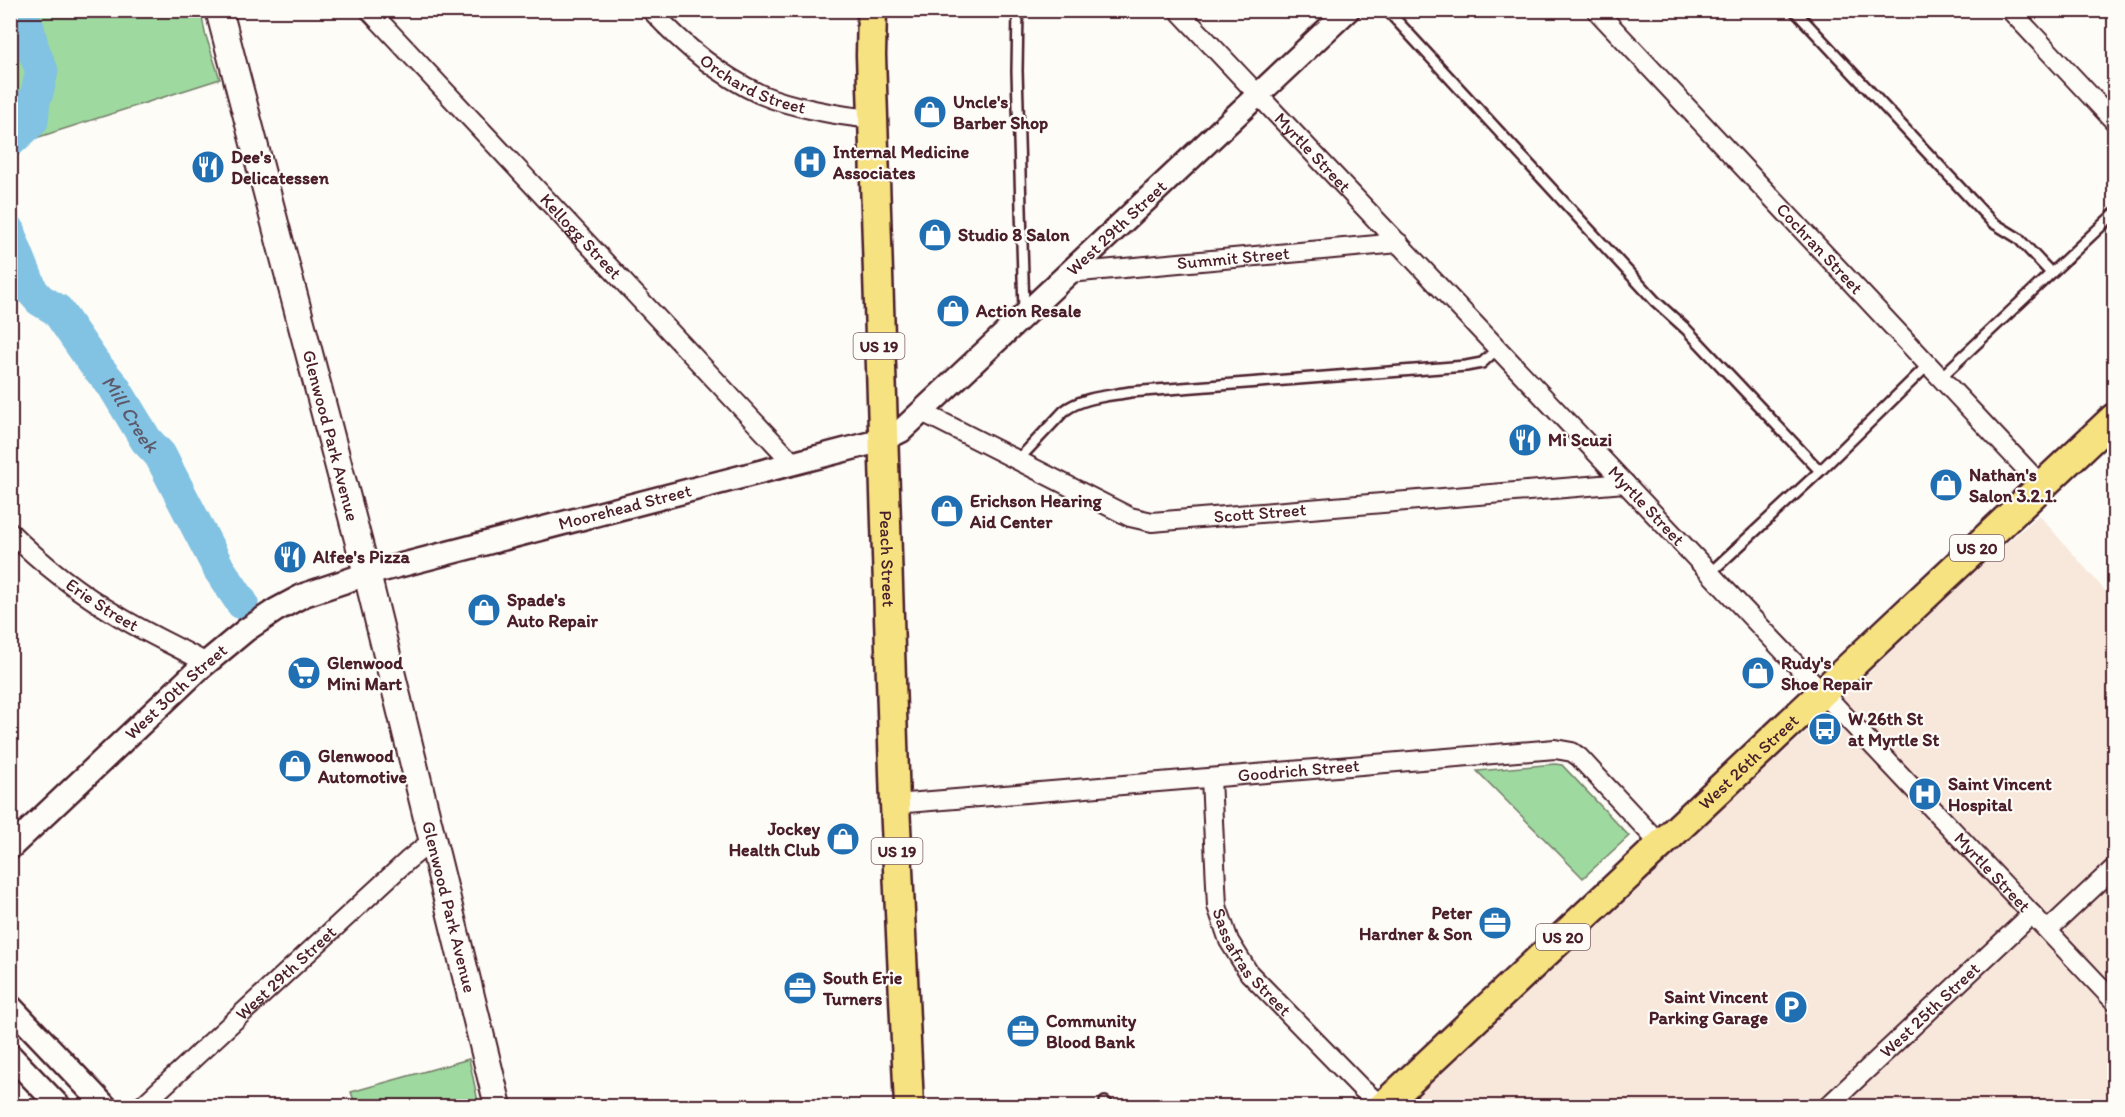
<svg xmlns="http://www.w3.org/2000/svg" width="2125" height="1117" font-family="Itim,sans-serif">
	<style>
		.built { fill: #f8e8dc }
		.green { fill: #9ed9a0; stroke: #747c66; stroke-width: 1.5 }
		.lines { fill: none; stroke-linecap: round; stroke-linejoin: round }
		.river { stroke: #82c2e2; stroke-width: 33 }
		.service-casing { stroke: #4a1f2b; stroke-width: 14 }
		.minor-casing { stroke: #4a1f2b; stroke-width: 22 }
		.tertiary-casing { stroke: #4a1f2b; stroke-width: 27 }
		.secondary-casing { stroke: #4a1f2b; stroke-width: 30 }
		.primary-casing { stroke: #4a1f2b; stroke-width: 33 }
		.service { stroke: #fdfcf7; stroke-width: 9 }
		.minor { stroke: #fdfcf7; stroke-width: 18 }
		.tertiary { stroke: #fdfcf7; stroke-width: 22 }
		.secondary { stroke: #fdfcf7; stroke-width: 26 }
		.primary { stroke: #f7e281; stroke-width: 28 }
		.labels { text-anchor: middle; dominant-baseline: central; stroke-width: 4.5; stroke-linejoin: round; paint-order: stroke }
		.shield { fill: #fdfcf7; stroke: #806168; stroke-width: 1.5 }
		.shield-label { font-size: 16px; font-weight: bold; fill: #4a1f2b }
		.street-label { font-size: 18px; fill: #4a1f2b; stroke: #fdfcf7 }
		.poi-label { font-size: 18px; font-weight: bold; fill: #4a1f2b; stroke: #fdfcf7; text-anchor: start }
		.water-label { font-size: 20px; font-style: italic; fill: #5e586b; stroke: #fdfcf7 }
	</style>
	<rect width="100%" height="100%" fill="#fdfcf7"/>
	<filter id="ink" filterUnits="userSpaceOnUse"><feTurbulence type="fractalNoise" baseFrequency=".0167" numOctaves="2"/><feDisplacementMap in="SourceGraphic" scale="12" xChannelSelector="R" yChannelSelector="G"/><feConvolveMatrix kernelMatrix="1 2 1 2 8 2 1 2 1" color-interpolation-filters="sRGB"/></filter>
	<g filter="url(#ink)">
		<path class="built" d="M2039,515L2114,601V1106H1406L1702,826L1814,725L1978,568Z"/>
		<path class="green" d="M11,10L201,11L205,33L220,79L11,146Z
			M1555,764L1562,765L1629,836L1583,878L1477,771Z
			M469,1059L479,1106H356L351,1092Z"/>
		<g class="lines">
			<g class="river">
				<path d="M10,141L32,121L34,99L37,93L42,71L33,49L28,28L21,10"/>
				<path id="s1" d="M10,232L11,239L32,291L40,300L57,310L93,362L114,387L146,440L160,455L219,569L242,603"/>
			</g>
			<g class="service-casing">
				<path id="service" d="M1018,10L1017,71L1024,311
					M1387,10L1655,301L1686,329L1820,471L1710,573
					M1794,10L1992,222L2018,238L2051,273
					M1940,378L2114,214
					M1017,461L1064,411C1082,397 1109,396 1130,392L1466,366L1482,363L1498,348
					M1820,471L1928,365
					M1105,1102L1109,1106"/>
			</g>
			<g class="minor-casing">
				<g id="minor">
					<path id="s2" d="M369,10L793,463"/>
					<path id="s3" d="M651,10C681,43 719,75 760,94C790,107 840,116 872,119"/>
					<path id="s4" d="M1178,10L2114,1001"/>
					<path id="s5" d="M1596,10L2042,486"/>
					<path d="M2010,10L2114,121"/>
					<path id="s6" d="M1069,273L1399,243"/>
					<path id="s7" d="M922,412L1130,517L1152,522L1625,483"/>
					<path id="s8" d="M10,532C42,564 81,594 120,617C148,634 178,647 206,663"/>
					<path id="s9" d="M1211,778L1217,906L1229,941L1249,973L1362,1089L1382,1106"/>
					<path id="s10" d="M895,804L1555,749L1572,752L1579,757L1661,845"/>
					<path d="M2048,930L2114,868"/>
					<path id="s11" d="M142,1106L408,860L433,840"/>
					<path id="s12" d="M1828,1106L2032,914"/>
				</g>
			</g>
			<g class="tertiary-casing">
				<g id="tertiary">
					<path id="s13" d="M10,848L199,669L246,630L276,610L304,595L367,574L883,440L901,431L1348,10"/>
					<path d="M10,1006L105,1106"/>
					<path d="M10,1055L59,1106"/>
				</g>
			</g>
			<g class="secondary-casing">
				<g id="secondary">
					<path id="s14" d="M219,10L367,574L498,1106"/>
				</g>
			</g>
			<g class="primary-casing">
				<g id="primary">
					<path id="s15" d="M872,10L871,55L895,804L909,1106"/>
					<path id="s16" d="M1383,1106L2114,418"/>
				</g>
			</g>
			<use href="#service" class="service"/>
			<use href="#minor" class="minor"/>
			<use href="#tertiary" class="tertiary"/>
			<use href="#secondary" class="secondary"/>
			<use href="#primary" class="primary"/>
		</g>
	</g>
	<defs>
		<g id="shop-disc" transform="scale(1.725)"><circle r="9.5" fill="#1f6fb2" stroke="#fdfcf7"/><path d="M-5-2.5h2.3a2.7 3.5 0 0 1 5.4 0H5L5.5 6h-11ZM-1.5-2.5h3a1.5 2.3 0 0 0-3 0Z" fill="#fff"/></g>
		<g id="hospital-disc" transform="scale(1.725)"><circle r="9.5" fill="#1f6fb2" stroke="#fdfcf7"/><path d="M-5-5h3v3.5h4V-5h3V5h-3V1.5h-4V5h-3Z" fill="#fff"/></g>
		<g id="restaurant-disc" transform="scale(1.725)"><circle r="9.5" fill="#1f6fb2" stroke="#fdfcf7"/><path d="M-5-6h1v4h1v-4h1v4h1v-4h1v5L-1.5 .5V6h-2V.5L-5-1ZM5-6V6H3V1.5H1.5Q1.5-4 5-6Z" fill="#fff"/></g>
		<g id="supermarket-disc" transform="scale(1.725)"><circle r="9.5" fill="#1f6fb2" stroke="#fdfcf7"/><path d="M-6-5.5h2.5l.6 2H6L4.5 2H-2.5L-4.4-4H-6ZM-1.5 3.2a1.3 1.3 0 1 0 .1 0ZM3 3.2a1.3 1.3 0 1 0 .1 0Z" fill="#fff"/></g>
		<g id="bus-disc" transform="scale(1.725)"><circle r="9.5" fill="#1f6fb2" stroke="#fdfcf7"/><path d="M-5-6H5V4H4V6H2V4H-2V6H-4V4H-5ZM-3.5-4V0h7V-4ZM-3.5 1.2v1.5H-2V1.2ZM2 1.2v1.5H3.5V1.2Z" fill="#fff"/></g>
		<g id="office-disc" transform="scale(1.725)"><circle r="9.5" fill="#1f6fb2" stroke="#fdfcf7"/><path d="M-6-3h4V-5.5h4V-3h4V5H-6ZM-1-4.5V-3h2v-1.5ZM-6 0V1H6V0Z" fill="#fff"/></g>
		<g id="parking-disc" transform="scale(1.725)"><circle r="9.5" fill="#1f6fb2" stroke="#fdfcf7"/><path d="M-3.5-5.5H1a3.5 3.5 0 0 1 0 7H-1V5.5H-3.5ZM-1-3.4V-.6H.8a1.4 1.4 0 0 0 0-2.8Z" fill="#fff"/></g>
	</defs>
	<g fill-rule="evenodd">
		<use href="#shop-disc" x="930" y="112"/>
		<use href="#hospital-disc" x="810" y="162"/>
		<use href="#restaurant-disc" x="208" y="167"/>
		<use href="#shop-disc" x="935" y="235"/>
		<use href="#shop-disc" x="953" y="311"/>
		<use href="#restaurant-disc" x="1525" y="440"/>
		<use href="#shop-disc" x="1946" y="485"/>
		<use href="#shop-disc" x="947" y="511"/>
		<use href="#restaurant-disc" x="290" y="557"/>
		<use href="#shop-disc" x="484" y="610"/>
		<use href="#supermarket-disc" x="304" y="673"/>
		<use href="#shop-disc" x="1758" y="673"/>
		<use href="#bus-disc" x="1825" y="729"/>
		<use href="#shop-disc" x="295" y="766"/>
		<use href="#hospital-disc" x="1925" y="794"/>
		<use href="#shop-disc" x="843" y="839"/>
		<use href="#office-disc" x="1495" y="923"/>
		<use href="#office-disc" x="800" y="988"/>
		<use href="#parking-disc" x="1791" y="1007"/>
		<use href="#office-disc" x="1023" y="1031"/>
	</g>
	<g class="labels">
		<g class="shield">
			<rect x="853.5" y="333" width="51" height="26" rx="4.5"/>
			<rect x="1950" y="535" width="54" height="26" rx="4.5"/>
			<rect x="871.5" y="838" width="51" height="26" rx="4.5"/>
			<rect x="1536" y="924" width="54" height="26" rx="4.5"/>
		</g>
		<g class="shield-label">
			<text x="879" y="346">US 19</text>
			<text x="1977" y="548">US 20</text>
			<text x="897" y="851">US 19</text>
			<text x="1563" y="937">US 20</text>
		</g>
		<g class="street-label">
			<text stroke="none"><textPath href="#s3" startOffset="128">Orchard Street</textPath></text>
			<text stroke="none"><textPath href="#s4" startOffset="196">Myrtle Street</textPath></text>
			<text stroke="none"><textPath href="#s13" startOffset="1305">West 29th Street</textPath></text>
			<text stroke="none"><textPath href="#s2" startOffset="310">Kellogg Street</textPath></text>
			<text stroke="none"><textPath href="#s5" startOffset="327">Cochran Street</textPath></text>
			<text stroke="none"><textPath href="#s6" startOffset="165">Summit Street</textPath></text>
			<text stroke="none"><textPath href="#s14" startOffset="440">Glenwood Park Avenue</textPath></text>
			<text stroke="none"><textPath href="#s4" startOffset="682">Myrtle Street</textPath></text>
			<text stroke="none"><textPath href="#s13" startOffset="722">Moorehead Street</textPath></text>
			<text stroke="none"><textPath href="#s7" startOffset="364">Scott Street</textPath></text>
			<text stroke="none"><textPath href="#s15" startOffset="549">Peach Street</textPath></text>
			<text stroke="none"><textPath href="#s8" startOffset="118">Erie Street</textPath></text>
			<text stroke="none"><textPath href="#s13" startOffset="228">West 30th Street</textPath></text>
			<text stroke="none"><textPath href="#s16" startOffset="502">West 26th Street</textPath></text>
			<text stroke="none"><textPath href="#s10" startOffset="405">Goodrich Street</textPath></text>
			<text stroke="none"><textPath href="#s4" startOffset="1186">Myrtle Street</textPath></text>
			<text stroke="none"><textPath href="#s14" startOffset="926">Glenwood Park Avenue</textPath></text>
			<text stroke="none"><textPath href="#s9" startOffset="195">Sassafras Street</textPath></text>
			<text stroke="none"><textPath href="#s11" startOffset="196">West 29th Street</textPath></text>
			<text stroke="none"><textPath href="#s12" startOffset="140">West 25th Street</textPath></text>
		</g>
		<g class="poi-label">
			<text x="953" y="102">Uncle's<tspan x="953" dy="21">Barber Shop</tspan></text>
			<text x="833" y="152">Internal Medicine<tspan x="833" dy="21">Associates</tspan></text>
			<text x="231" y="157">Dee's<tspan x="231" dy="21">Delicatessen</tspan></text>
			<text x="958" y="235">Studio 8 Salon</text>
			<text x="976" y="311">Action Resale</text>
			<text x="1548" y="440">Mi Scuzi</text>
			<text x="1969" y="475">Nathan's<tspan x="1969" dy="21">Salon 3.2.1.</tspan></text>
			<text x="970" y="501">Erichson Hearing<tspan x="970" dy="21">Aid Center</tspan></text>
			<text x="313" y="557">Alfee's Pizza</text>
			<text x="507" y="600">Spade's<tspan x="507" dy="21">Auto Repair</tspan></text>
			<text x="327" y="663">Glenwood<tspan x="327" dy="21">Mini Mart</tspan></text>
			<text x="1781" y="663">Rudy's<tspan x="1781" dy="21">Shoe Repair</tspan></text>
			<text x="1848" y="719">W 26th St<tspan x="1848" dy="21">at Myrtle St</tspan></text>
			<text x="318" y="756">Glenwood<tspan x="318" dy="21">Automotive</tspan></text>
			<text x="1948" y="784">Saint Vincent<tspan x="1948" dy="21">Hospital</tspan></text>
			<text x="820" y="829" text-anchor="end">Jockey<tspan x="820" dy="21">Health Club</tspan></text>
			<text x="1472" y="913" text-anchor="end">Peter<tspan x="1472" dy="21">Hardner &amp; Son</tspan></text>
			<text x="823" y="978">South Erie<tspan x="823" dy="21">Turners</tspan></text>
			<text x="1768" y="997" text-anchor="end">Saint Vincent<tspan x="1768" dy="21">Parking Garage</tspan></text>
			<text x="1046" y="1021">Community<tspan x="1046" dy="21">Blood Bank</tspan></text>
		</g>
		<g class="water-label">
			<text stroke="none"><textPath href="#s1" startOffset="222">Mill Creek</textPath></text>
		</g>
	</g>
	<rect width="2125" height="1117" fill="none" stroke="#fdfcf7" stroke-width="36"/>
	<rect x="18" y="18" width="2089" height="1081" fill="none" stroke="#4a1f2b" stroke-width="2" filter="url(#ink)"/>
</svg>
